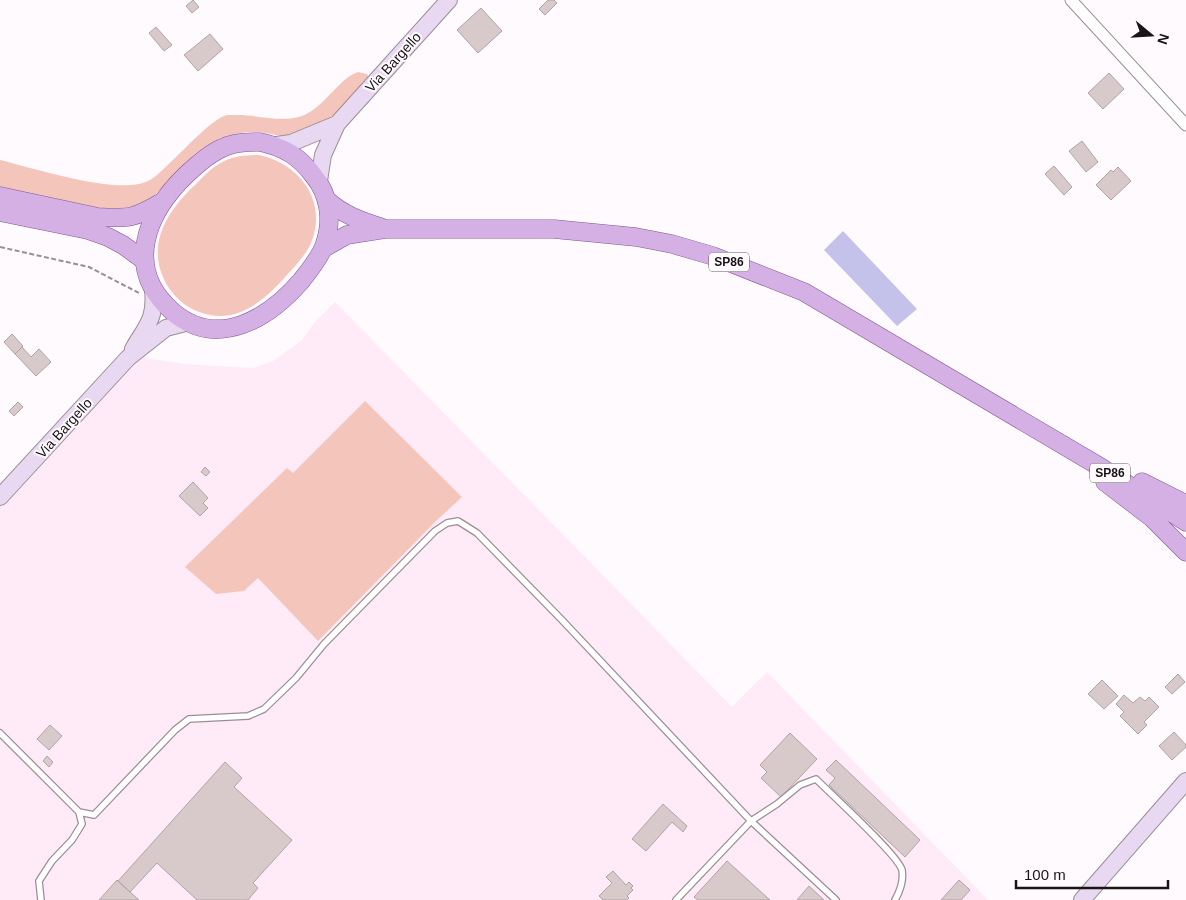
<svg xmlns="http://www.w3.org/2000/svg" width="1186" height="900" font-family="Helvetica,sans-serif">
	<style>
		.built { fill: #ffebf7 }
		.green { fill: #f4c5ba }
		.water { fill: #c4c2eb }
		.building { fill: #d8c9cb; stroke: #b1a3a5 }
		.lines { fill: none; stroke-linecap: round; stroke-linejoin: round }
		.lane-casing { stroke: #9a8e95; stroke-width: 8 }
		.street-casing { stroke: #9a8e95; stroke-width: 13 }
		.secondary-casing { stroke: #9a8e95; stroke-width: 18 }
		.primary-casing { stroke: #805891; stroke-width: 19 }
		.path { stroke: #959193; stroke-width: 2; stroke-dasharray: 5 2.5; stroke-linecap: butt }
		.lane { stroke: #fff; stroke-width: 5.5 }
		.street { stroke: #fff; stroke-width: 11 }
		.secondary { stroke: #e9d8f2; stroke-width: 16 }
		.primary { stroke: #d4b0e5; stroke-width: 18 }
		.labels { text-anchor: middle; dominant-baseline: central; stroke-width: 4; stroke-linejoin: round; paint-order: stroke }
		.shield { fill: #fffafd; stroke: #5e5a5c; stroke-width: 1 }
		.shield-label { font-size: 12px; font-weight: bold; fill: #191517 }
		.street-label { font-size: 14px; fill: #191517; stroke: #fffafd }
	</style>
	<rect width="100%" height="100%" fill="#fffafd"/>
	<path class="built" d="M335,302L732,707L767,672L988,900H0V507L139,357L185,364L253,368L273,361L301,341L315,322Z"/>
	<path class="green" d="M358,72L367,74L369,77L339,110L326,121L287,137L260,132H246L220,138L196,153L150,200L139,205L128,207L111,209L95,207L0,188V160C34,168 118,196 148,181C158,176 166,166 174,159C186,148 212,119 227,115C230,115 235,115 238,115C259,115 282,123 302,116C324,108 339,78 358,72Z
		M259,155C300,164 328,201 311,243C305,256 295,266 286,276C258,308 225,331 184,304C175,297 167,287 163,277C147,241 170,208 196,184C203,177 210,169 219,164C231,156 245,155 259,155Z
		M365,401L462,497L436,521L318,641L258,578L244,591L216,594L185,567L287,468L293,473Z"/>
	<path class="water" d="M843,231L917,309L897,326L824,250Z"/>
	<path class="building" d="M193,0L199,7L192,13L186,6Z
		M548,0H554L557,3L545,15L539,9Z
		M481,8L502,31L478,53L457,30Z
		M156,27L172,45L164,51L149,33Z
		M210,34L223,49L198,71L184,55Z
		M1109,73L1124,89L1103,109L1088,93Z
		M1082,141L1098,162L1086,172L1069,151Z
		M1054,166L1072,187L1064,195L1045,174Z
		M1118,167L1131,181L1111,200L1096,185L1111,170L1113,172Z
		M12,334L23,346L15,354L4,342Z
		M22,347L31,357L39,349L51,362L36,376L15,354Z
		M18,402L23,407L14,416L9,411Z
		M205,467L210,472L206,476L201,472Z
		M193,482L208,498L203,503L208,508L200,516L179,496Z
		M1178,674L1185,682L1172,694L1165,687Z
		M1102,680L1118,696L1104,709L1088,694Z
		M1124,695L1133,703L1140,697L1145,701L1149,697L1159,707L1144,722L1147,725L1138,734L1120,716L1124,712L1116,704Z
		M50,725L62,736L49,750L37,739Z
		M1174,732L1186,745V747L1172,760L1159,746Z
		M790,733L817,759L781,797L761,778L767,772L760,765Z
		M47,756L53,762L49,767L43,761Z
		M836,760L920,840L905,857L829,785L835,778L826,770Z
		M225,762L242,778L234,787L292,840L253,883L258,888L248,900H197L157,863L130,892L118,881Z
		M663,804L687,826L683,832L672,822L646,851L632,839Z
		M727,861L770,900H698L694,897Z
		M613,871L626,885L629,882L633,886L631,888L633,890L627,896L629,898L626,900H603L599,896L612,883L606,877Z
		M117,880L118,881L139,900H99Z
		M959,880L970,890L961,900H941Z
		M809,886L824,900H797Z"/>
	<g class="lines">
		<g class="lane-casing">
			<path id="lane" d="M0,733L79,812L82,824L72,840L52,861L39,881L41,900
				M79,812L94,815L175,730L189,719L248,716L264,709L296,678L324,644L435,531L447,523L458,521L477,533L561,619L751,821L676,900
				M836,900L751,821L777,804L800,785L816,779C831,794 898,855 902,870C904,881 900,891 895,900"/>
		</g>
		<g class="street-casing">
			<path id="street" d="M1071,0L1186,125"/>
		</g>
		<g class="secondary-casing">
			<path id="secondary" d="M277,145L291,143L337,124
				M319,181L323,155L337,124L449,0
				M133,349C147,325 156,319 153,289
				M0,497L128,358L166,328L189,322
				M1082,900L1186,781"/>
		</g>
		<g class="primary-casing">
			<path id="primary" d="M260,142C283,147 299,156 313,175C330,195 333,222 324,246C319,259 309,271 301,281C269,318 218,350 173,312C123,269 146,213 187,174C199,163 211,152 227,146C238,142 249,142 260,142Z
				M0,196L98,217C129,219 135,218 162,202
				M327,200C343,215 362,221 383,228
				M0,212L88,230L108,237L123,245L145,261
				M324,248L347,235L385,229H554L636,237L672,244L713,256L804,292L1102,468L1186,522
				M1105,482L1152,518L1186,552
				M1142,482L1186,504"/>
		</g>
		<path class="path" d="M0,247L89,267L139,293"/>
		<use href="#lane" class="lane"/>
		<use href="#street" class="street"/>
		<use href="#secondary" class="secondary"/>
		<use href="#primary" class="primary"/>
	</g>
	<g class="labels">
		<g class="shield">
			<rect x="709" y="252.5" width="40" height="19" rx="4"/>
			<rect x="1090" y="463.5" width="40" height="19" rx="4"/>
		</g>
		<g class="shield-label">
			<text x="729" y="262">SP86</text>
			<text x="1110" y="473">SP86</text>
		</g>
		<g class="street-label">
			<text transform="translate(393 62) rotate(-48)">Via Bargello</text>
			<text transform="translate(64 428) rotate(-48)">Via Bargello</text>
		</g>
	</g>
	<g transform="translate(1151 35) rotate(108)" stroke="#fffafd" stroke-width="4" paint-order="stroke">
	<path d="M0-4L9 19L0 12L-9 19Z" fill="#191517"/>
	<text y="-8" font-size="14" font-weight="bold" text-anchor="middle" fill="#191517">N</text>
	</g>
	<path d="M1016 880v8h152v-8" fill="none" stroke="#191517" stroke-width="2.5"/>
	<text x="1024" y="880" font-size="15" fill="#191517" stroke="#fffafd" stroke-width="4" paint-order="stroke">100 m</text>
</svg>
